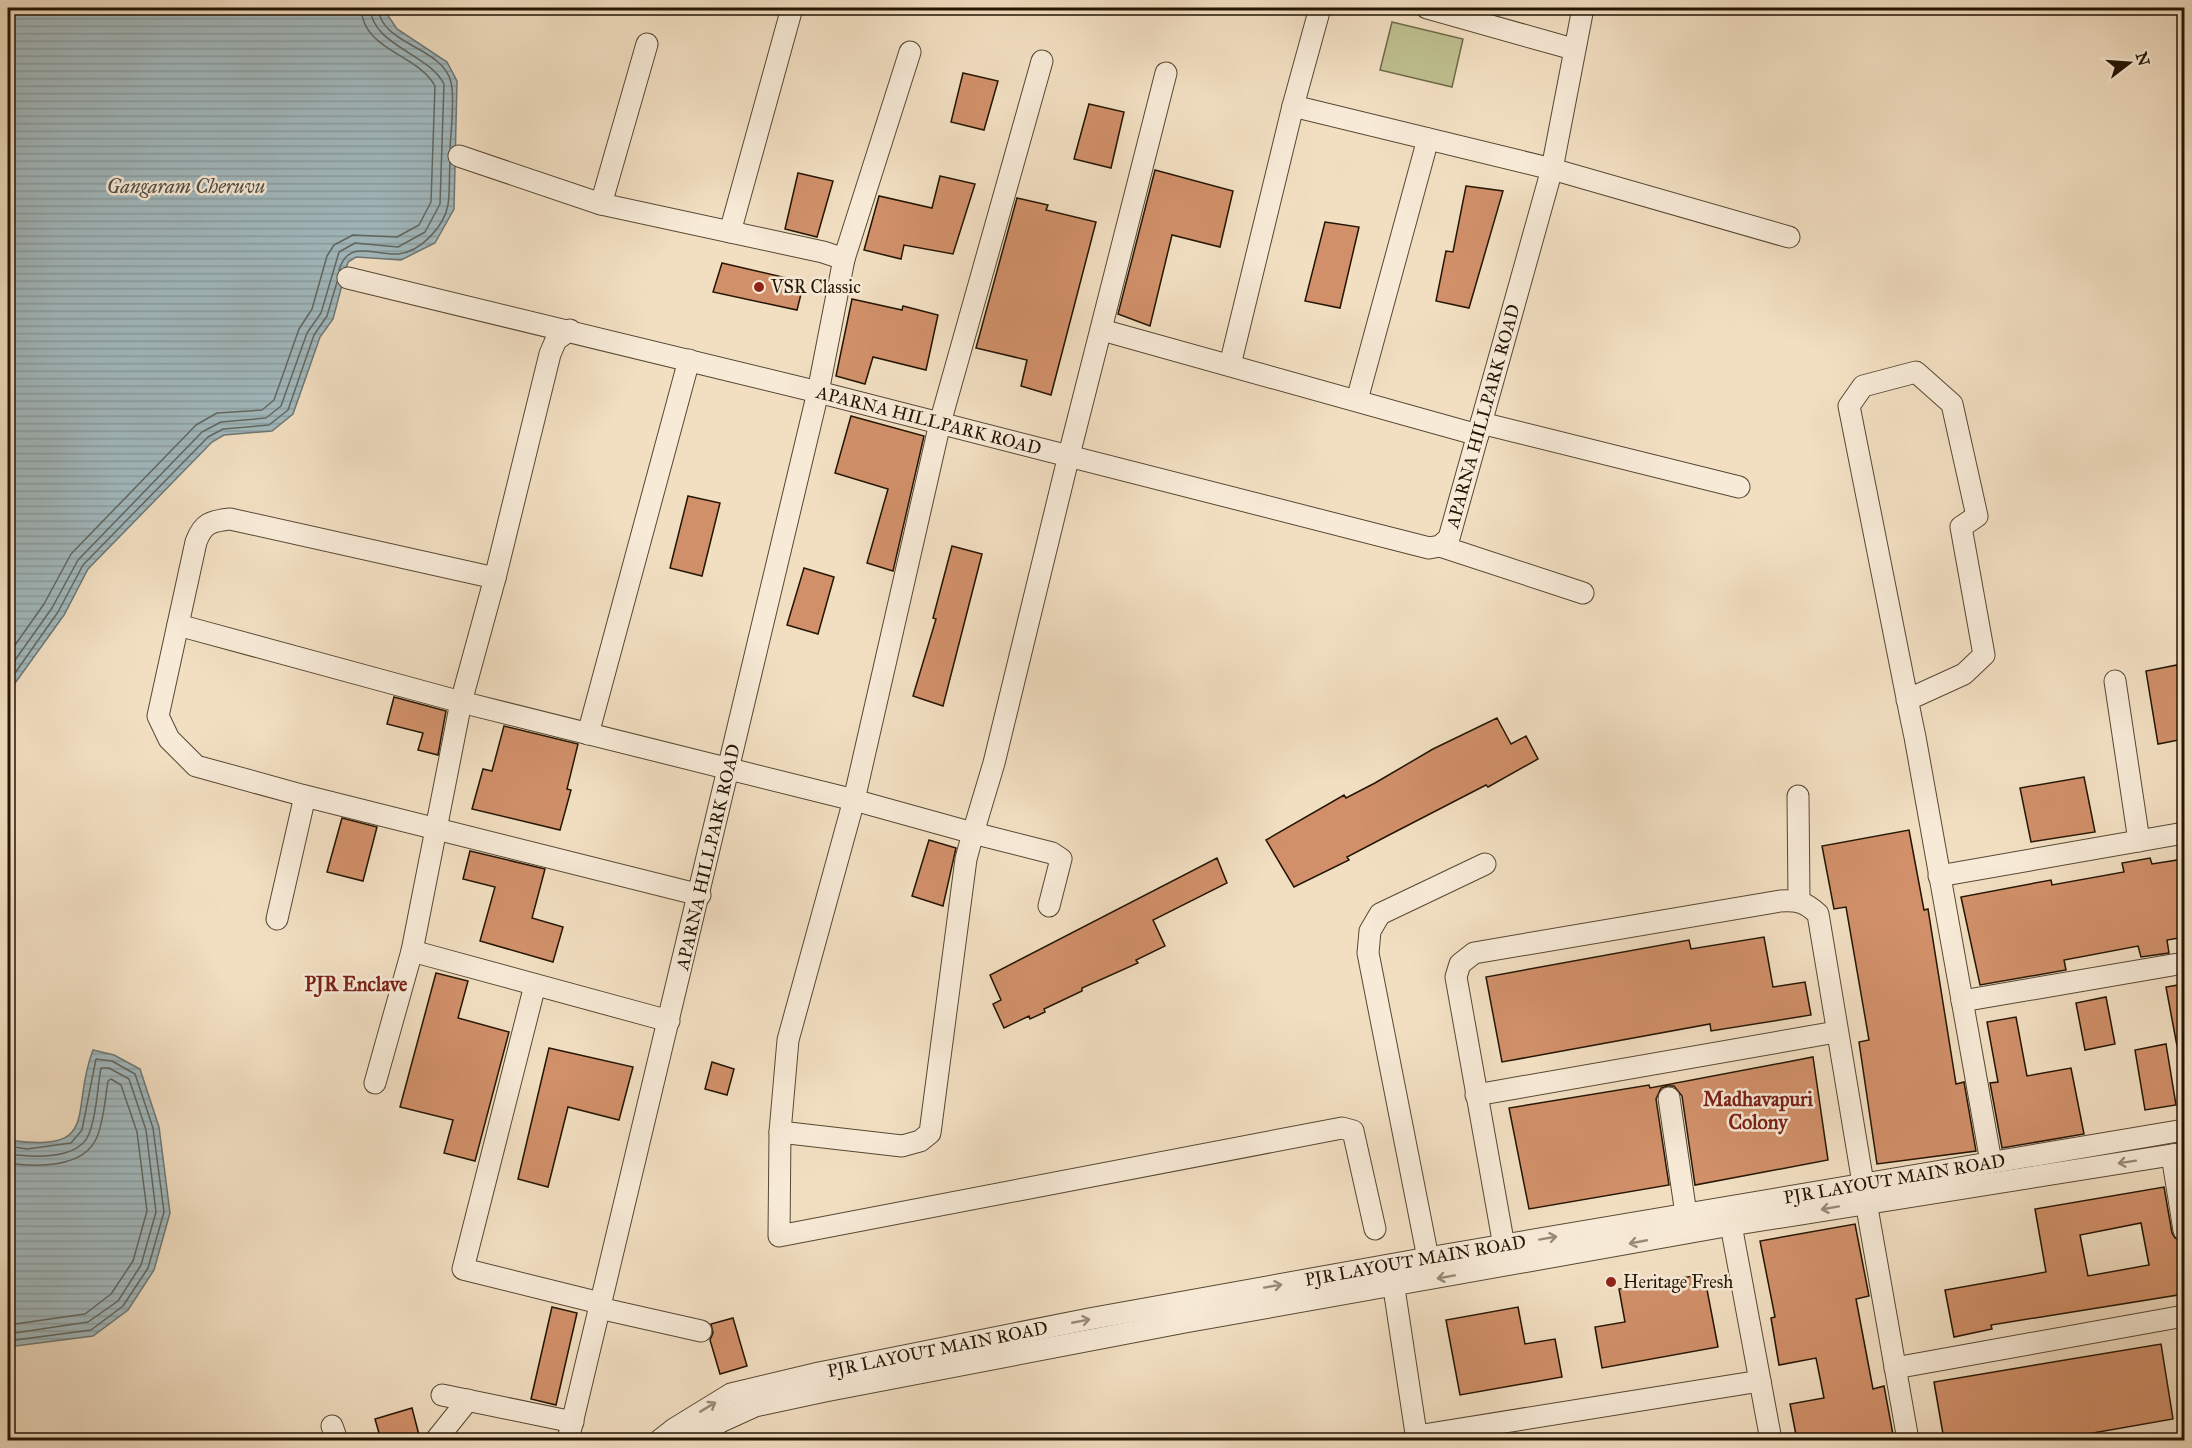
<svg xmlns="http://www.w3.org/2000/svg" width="2192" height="1448" font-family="'IM FELL Great Primer',serif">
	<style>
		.green { fill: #bfc090; stroke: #716a4a; stroke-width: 1.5 }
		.water { fill: url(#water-rules); stroke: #6f7773; stroke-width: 1.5 }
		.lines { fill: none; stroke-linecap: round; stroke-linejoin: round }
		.shore { stroke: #626760; stroke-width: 1.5 }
		.building { fill: #d1906a; stroke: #231503; stroke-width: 1.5; fill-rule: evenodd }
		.minor-casing { stroke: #574833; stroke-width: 23 }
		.minor { stroke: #f7ead7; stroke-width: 21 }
		.oneway { stroke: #988a78 }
		.poi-dot { fill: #8f2418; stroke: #f7ead7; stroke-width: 2 }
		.labels { text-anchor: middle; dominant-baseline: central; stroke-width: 5; stroke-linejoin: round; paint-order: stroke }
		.poi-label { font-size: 18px; fill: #231503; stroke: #f7ead7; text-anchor: start }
		.street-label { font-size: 18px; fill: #231503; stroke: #f7ead7 }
		.water-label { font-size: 20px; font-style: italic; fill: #4f4e44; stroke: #f7ead7 }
		.neighbourhood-label { font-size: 20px; font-weight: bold; fill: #7a1f14; stroke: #f7ead7 }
	</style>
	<defs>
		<pattern id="water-rules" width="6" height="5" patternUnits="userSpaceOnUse" patternTransform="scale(1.5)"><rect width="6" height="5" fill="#a1b9be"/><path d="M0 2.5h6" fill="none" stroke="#8a9ea2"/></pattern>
	</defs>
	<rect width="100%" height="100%" fill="#f2dfc2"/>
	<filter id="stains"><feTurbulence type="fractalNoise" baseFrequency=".00333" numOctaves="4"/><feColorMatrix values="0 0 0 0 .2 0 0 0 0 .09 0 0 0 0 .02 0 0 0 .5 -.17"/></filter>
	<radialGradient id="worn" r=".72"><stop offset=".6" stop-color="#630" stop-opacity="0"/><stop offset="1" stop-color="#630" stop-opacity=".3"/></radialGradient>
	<path class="green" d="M1392,22L1463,39L1452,87L1380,70Z"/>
	<path class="water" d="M8,8H383L397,29L447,62L457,81L454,209L435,243L401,260L356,257L348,262L333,319L320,337L293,414L272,431L224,435L212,442L88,569L64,615L8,693Z
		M93,1050L114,1055L140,1069L159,1127L170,1213L154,1270L128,1310L93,1336L8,1347V1140C103,1154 69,1111 93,1050Z"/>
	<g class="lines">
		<path class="shore" d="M378,8C382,46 442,46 451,82C455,99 451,130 450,148
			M339,270C349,238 374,256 398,254C421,252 444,226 448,205C450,192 449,177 450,163
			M8,655L44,604L71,554L196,425L217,413L262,410L274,400L299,329L312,309L327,256L334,245L353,235L397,237L419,225L431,202L435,86C418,54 363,51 361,8
			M8,670L52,608L78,560L202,432L221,422L266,418L281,406L307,333L321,313L339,252L355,243L398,247L425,232L440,204L444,84C428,53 373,46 370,8
			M8,683L58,612L83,565L208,437L223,429L269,425L288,410L314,335L327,316L337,282
			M8,1146L27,1149L71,1143L82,1130L96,1059L112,1061L135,1074L153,1128L164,1212L148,1268L123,1306L91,1330L8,1341
			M8,1154C31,1157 78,1161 89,1134C97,1114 97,1089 101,1068H109L129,1079L146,1130L156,1212L141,1265L118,1301L88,1322L8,1334
			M8,1163C35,1167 84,1169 97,1137C104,1120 105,1099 108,1081L111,1079L121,1085L137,1132L147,1211L133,1261L111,1294L85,1314L8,1325"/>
	</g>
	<path class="building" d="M963,73L998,81L984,130L951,122Z
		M1089,104L1124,112L1111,168L1074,159Z
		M1155,170L1233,191L1220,247L1172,235L1150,326L1118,314Z
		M798,173L833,181L817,237L785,229Z
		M940,176L975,184L953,254L904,245L901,259L864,250L879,196L932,208Z
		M1466,186L1503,191L1469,308L1436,301L1446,251L1453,252Z
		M1017,198L1048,205L1046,210L1096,222L1051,395L1021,386L1027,360L976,348Z
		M1325,222L1359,227L1340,308L1305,301Z
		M722,263L804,282L797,310L713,292Z
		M852,299L902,310L903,306L938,315L926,370L873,357L865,384L836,376Z
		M851,416L924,436L893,571L867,563L888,489L835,473Z
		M688,496L720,503L702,576L670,568Z
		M952,546L982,554L943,706L913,696L936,619L933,618Z
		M804,568L834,577L818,634L787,625Z
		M2177,665L2184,709V739L2158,744L2146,671Z
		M394,697L446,711L438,755L418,750L423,733L387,724Z
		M1497,718L1511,744L1526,736L1538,759L1488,787L1486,785L1391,834L1347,857L1349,860L1294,887L1266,840L1344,795L1346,798L1375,783L1433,749Z
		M504,726L578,744L567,789L571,790L560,830L472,809L483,769L492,771Z
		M2084,777L2095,832L2031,842L2020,788Z
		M342,818L377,827L363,881L327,872Z
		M1909,830L1924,910L1928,909L1956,1084L1964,1082L1976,1151L1877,1164L1859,1042L1869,1040L1846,907L1834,909L1822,846Z
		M929,840L956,848L943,906L912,896Z
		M470,851L545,869L532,918L563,927L553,962L480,941L495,887L463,879Z
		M1217,858L1227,883L1153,920L1165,946L1136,960L1138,963L1082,988V991L1044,1009L1045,1012L1030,1019L1029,1016L1004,1028L993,1004L1001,1000L990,975Z
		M2150,858L2152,864L2184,859V937L2167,940L2169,953L2141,957L2138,946L2064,960L2066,970L1980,985L1961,897L2051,880L2052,885L2124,872L2122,863Z
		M1764,937L1773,987L1805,982L1811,1015L1711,1031L1710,1024L1502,1062L1486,977L1689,940L1691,949Z
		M436,973L468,981L458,1018L509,1032L475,1161L444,1153L453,1120L400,1107Z
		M2184,984V1045L2177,1046L2166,987Z
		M2106,997L2115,1044L2085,1050L2076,1003Z
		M2016,1017L2027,1076L2071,1068L2084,1134L2002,1148L1990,1083L1998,1082L1987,1022Z
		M2166,1044L2176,1105L2145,1110L2135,1050Z
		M549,1048L633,1067L619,1120L568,1107L548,1187L518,1179Z
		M1813,1057L1828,1160L1695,1185L1682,1096L1674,1086H1667L1661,1088L1656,1099L1669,1185L1529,1209L1509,1108L1649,1085L1650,1088Z
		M712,1062L734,1069L727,1095L705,1089Z
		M2164,1187L2172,1233L2175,1238L2183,1242L2184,1294L1991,1325L1992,1329L1954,1337L1945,1290L2046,1272L2035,1209ZM2141,1223L2149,1265L2088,1276L2080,1235Z
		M1855,1224L1869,1296L1856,1299L1873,1389L1884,1386L1894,1440H1797L1790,1404L1824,1398L1816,1358L1779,1365L1771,1318L1775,1317L1760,1241Z
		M1704,1274L1718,1347L1602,1368L1595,1327L1625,1322L1619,1289Z
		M552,1307L577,1313L556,1405L531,1399Z
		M1518,1307L1525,1344L1555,1339L1562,1377L1460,1395L1446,1320Z
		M733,1318L747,1366L720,1374L710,1340L713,1333L711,1324Z
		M2161,1344L2173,1419L2053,1440H1944L1934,1382Z
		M412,1408L419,1435L398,1440H381L375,1419Z"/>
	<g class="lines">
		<g class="minor-casing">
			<g id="minor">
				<path d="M1427,8L1573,49"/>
				<path d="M1042,61L940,423L854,800L788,1040L780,1132L779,1236L1342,1128L1353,1131L1375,1229"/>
				<path d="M1293,106L1552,169L1789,237"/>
				<path d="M459,156L601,204L823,252L844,259L818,392L568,1440"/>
				<path d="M601,204L647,44"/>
				<path d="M730,232L792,8"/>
				<path d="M844,259L910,52"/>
				<path id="s1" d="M348,278L818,392L1429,548L1440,546L1449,538L1552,169L1583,8"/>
				<path d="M1102,330L1478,435"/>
				<path d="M1230,365L1293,106L1320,8"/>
				<path d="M1357,400L1428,139"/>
				<path d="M1481,423L1739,487"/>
				<path d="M1440,546L1583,593"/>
				<path d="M495,578L230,519C211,521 203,523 196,542L158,716L169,739L196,766L305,796L700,895"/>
				<path d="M178,625L461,702L854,800L973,833L966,859L930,1133L920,1141L902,1146L780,1132"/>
				<path d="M2115,681L2139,841"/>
				<path d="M1907,700L1964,674L1984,655L1961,527L1977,516L1952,404L1916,372L1863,386L1849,406L1911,718L1915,737L1991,1162"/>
				<path d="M588,734L689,360"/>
				<path d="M1798,796L1799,900"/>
				<path d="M1939,876L2184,833"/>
				<path d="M1049,906L1061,859L1052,853L973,833L994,763L1069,455L1166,73"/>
				<path d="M277,919L305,796"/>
				<path d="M412,951L669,1021"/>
				<path d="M535,985L463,1269L600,1303"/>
				<path d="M1962,1001L2184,963"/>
				<path d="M375,1083L412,951L461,702L495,578L550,354L556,340L570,330"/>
				<path d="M1476,1095L1836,1032"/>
				<path d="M1669,1098L1686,1214"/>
				<path d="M2172,1155L2184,1230"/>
				<path d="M1866,1202L1908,1440"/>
				<path d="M1731,1225L1771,1440"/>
				<path d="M1504,1246L1456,977L1460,964L1474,953L1780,901C1798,900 1805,902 1818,914L1863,1183"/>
				<path d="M1428,1258L1368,953L1370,931L1380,914L1485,864"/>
				<path d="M1392,1275L1417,1440"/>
				<path d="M599,1308L701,1331"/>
				<path d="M1895,1368L2184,1316"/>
				<path d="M442,1395L573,1422"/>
				<path d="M332,1426L337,1440"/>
				<path d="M1417,1436L1760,1381"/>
				<path d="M436,1440L468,1400"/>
				<path id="s2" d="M660,1440L674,1429L731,1394L819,1373L1089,1319L1428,1258L2184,1130"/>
				<path d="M695,1440L720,1422L755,1406L825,1391L1185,1322L1731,1225L2184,1153"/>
			</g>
		</g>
		<use href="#minor" class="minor"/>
	</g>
	<defs><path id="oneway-shaft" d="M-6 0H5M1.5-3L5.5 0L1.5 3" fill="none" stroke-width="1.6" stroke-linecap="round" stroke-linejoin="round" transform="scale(1.5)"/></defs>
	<g class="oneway">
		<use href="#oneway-shaft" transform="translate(2127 1162) rotate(171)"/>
		<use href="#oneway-shaft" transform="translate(1830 1208) rotate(170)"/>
		<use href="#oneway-shaft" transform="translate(1548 1238) rotate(-10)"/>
		<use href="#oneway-shaft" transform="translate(1638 1242) rotate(169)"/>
		<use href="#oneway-shaft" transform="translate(1446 1277) rotate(170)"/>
		<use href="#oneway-shaft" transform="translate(1273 1286) rotate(-10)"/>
		<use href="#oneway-shaft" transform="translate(1081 1321) rotate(-11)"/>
		<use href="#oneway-shaft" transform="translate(708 1407) rotate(-31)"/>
	</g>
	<g class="poi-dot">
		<circle cx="759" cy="287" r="6"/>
		<circle cx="1611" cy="1282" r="6"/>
	</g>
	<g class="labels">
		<g class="poi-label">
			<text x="771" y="287">VSR Classic</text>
			<text x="1623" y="1282">Heritage Fresh</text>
		</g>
		<g class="street-label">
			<text stroke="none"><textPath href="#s1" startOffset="1264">APARNA HILLPARK ROAD</textPath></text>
			<text stroke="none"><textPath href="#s1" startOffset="598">APARNA HILLPARK ROAD</textPath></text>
			<text transform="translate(708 857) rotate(-77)">APARNA HILLPARK ROAD</text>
			<text stroke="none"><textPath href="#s2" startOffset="1268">PJR LAYOUT MAIN ROAD</textPath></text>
			<text stroke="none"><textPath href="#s2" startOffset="782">PJR LAYOUT MAIN ROAD</textPath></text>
			<text stroke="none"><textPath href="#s2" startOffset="296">PJR LAYOUT MAIN ROAD</textPath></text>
		</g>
		<g class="water-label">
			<text x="186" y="186">Gangaram Cheruvu</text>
		</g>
		<g class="neighbourhood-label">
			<text x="356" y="984">PJR Enclave</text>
			<text x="1758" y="1099">Madhavapuri<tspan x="1758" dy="23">Colony</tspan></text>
		</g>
	</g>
	<rect width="2192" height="1448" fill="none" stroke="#f2dfc2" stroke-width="30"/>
	<rect x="9" y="9" width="2174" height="1430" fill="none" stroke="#231503" stroke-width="3"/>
	<rect x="15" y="15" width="2162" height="1418" fill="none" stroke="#231503" stroke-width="1.5"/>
	<g transform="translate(2129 63) rotate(73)" stroke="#f7ead7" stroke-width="4.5" paint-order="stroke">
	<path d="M0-4.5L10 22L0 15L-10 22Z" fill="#231503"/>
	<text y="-9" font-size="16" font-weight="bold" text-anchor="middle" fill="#231503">N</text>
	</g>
	<rect width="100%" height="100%" filter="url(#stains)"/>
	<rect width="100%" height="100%" fill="url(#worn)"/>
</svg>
